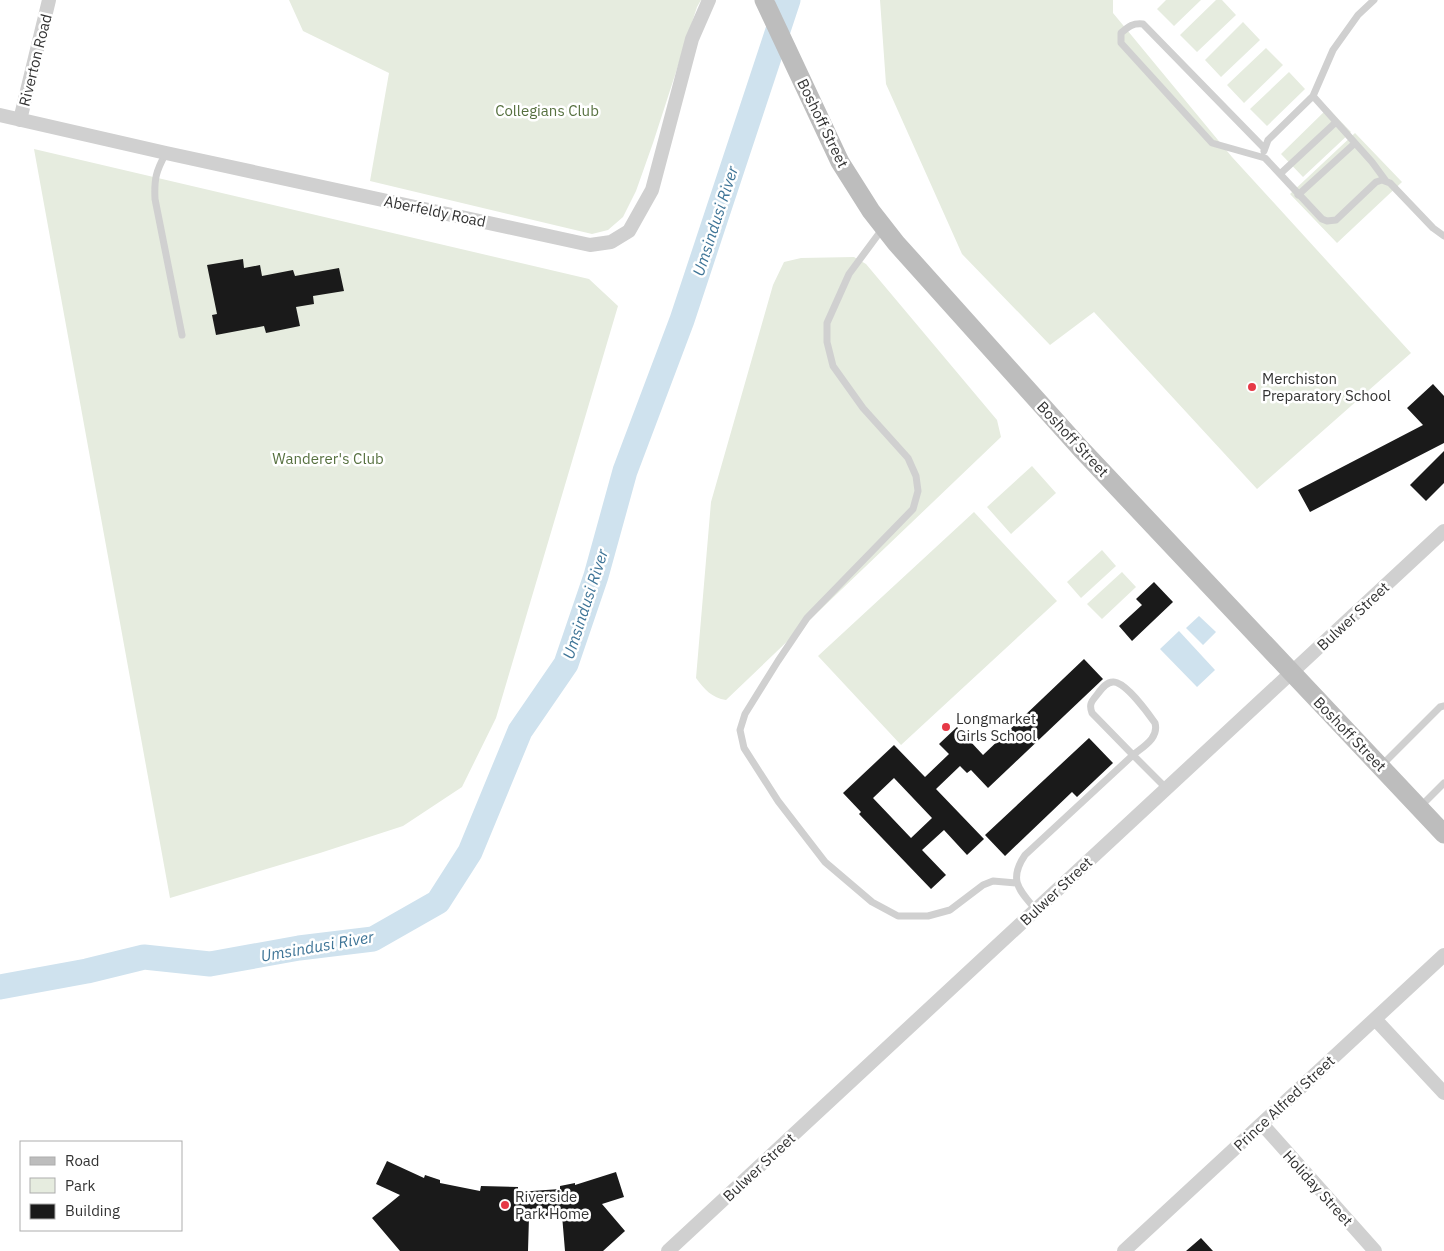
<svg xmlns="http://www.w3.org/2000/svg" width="1444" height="1251" font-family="'IBM Plex Sans',sans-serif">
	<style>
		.green { fill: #e6ecdf }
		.water { fill: #cfe2ee }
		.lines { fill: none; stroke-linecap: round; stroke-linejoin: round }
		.river { stroke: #cfe2ee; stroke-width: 25 }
		.building { fill: #1a1a1a; fill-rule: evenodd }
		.lane { stroke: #d0d0d0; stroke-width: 7 }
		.street { stroke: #d0d0d0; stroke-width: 14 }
		.secondary { stroke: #bdbdbd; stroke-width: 19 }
		.poi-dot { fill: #e63946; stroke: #fff; stroke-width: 2 }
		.labels { text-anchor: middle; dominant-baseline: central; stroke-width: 5; stroke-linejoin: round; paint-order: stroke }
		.street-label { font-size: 15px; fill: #333; stroke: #fff }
		.park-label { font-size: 15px; fill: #56703f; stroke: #fff }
		.poi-label { font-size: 15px; fill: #333; stroke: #fff; text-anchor: start }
		.water-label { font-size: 16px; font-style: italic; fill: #3f7597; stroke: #fff }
	</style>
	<rect width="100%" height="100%" fill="#fff"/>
	<path class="green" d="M289,0H701L697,7L653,143L636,191L623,217L608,230L592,234L370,181L389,73L303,31Z
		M880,0H1113V13L1232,157L1411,353L1257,489L1094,312L1050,345L962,254L886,84Z
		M1166,0H1201L1174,26L1157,9Z
		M1216,0H1222L1236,15L1197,52L1180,35Z
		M1243,22L1260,40L1221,77L1205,60Z
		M1266,48L1283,65L1244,103L1227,85Z
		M1289,72L1305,89L1267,126L1250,109Z
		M1328,108L1351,132L1303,177L1281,154Z
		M1355,133L1402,182L1337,243L1290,194Z
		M34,149L589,279L618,306L496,718L462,787L403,826L320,853L170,898Z
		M854,257L866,264L997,420L1001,437L726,700C712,698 704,689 696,678L711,502L773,285L784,262L801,258Z
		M1032,466L1056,493L1011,534L987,507Z
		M974,512L1057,601L901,745L818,656Z
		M1102,550L1116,566L1081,598L1067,582Z
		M1122,572L1136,587L1102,619L1087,604Z"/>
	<path class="water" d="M1199,616L1216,632L1203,645L1186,628Z
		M1179,631L1215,670L1197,687L1160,649Z"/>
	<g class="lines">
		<path class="river" d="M0,987L87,971L144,957L210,964L299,948L373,939L438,902L470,852L520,731L566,664L596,576L625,471L682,320L788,0"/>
	</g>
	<path class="building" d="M243,259L244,268L260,265L262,276L293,270L295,276L339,268L344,291L313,296L314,304L296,307L300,326L266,333L264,326L216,335L212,315L217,314L207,265Z
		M1433,384L1444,396V443L1310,512L1298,490L1423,425L1407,408Z
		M1444,451V483L1426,501L1410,485Z
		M1154,582L1173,602L1132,641L1119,626L1142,605L1136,599Z
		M1084,659L1103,679L988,788L971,770L967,773L960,766L936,789L984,839L967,855L944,830L922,850L946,875L931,889L859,814L861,812L843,793L894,745L925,777L949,754L939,744L957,727L983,755ZM894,778L932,818L911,838L873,798Z
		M1089,738L1113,763L1077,797L1072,792L1005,856L985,835Z
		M387,1161L424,1178L425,1175L440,1180V1183L480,1191L481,1186L518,1187V1192L560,1189V1186L575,1183V1185L616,1172L624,1197L602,1204L625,1231L603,1251H565L562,1215L529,1217L528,1251H400L372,1218L400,1195L376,1184Z
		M1201,1238L1213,1251H1186Z"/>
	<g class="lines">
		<path class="lane" d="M1313,96L1372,162L1386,181
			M1264,148L1143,24C1133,23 1129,26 1121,33V43L1212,143L1265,158L1322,219L1327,221L1336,220L1376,182L1382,180L1390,183L1433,228L1444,236
			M1264,151L1268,140L1313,96L1333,50L1358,15L1374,0
			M166,153C156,171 154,179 155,199L182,335
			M1280,174L1336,122
			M1298,195L1355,143
			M883,228L849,274L827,323V342L833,366L863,408L908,458L916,476L918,491L913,509L807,618L778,661L745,714L740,730L744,748L778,801L825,862L872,902L898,916H928L950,910L983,885L993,881L1016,883
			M1381,766L1440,707L1444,706
			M1420,807L1444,783
			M1036,910C1019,890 1008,880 1025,855L1133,755L1092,713C1089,705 1091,702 1096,696C1100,691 1106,681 1114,682C1126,683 1148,713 1155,723C1159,738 1144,746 1133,755L1167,789"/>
		<path class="street" d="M0,115L166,153L590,245L611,242L629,231L652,190L692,39L709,0
			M20,120L49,0
			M1375,1019L1444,1093
			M1262,1124L1375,1251
			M668,1251L1444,531
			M1124,1251L1444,955"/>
		<path class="secondary" d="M764,0L840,162L871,211L896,243L1081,449L1444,834"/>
	</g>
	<g class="poi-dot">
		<circle cx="1252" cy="387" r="5"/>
		<circle cx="946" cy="727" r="5"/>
		<circle cx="505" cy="1205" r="5"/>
	</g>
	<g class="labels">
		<g class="street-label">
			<text transform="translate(35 60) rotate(-76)">Riverton Road</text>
			<text transform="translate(823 123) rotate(64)">Boshoff Street</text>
			<text transform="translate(435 211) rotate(12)">Aberfeldy Road</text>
			<text transform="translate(1073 439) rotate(47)">Boshoff Street</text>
			<text transform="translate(1353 616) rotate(-43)">Bulwer Street</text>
			<text transform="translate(1350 734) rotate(46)">Boshoff Street</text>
			<text transform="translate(1056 891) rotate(-43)">Bulwer Street</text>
			<text transform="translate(1284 1103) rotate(-43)">Prince Alfred Street</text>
			<text transform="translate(759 1167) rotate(-43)">Bulwer Street</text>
			<text transform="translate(1318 1188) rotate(48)">Holiday Street</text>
		</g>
		<g class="park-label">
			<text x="547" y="110">Collegians Club</text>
			<text x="328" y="458">Wanderer's Club</text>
		</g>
		<g class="poi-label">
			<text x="1262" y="378">Merchiston<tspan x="1262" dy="17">Preparatory School</tspan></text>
			<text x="956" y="718">Longmarket<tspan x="956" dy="17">Girls School</tspan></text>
			<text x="515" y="1196">Riverside<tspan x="515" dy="17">Park Home</tspan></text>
		</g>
		<g class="water-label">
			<text transform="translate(715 221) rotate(-72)">Umsindusi River</text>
			<text transform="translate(585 604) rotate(-72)">Umsindusi River</text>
			<text transform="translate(317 946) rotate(-10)">Umsindusi River</text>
		</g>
	</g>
	<rect x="20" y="1141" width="162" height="90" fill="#ffffff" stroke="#adadad"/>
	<rect x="30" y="1157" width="25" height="8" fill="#bdbdbd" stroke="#adadad"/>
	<text x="65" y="1166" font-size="15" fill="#333333">Road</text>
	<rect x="30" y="1178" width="25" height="15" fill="#e6ecdf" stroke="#adadad"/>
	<text x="65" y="1191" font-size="15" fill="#333333">Park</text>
	<rect x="30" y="1204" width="25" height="15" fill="#1a1a1a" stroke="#adadad"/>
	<text x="65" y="1216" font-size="15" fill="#333333">Building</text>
</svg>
